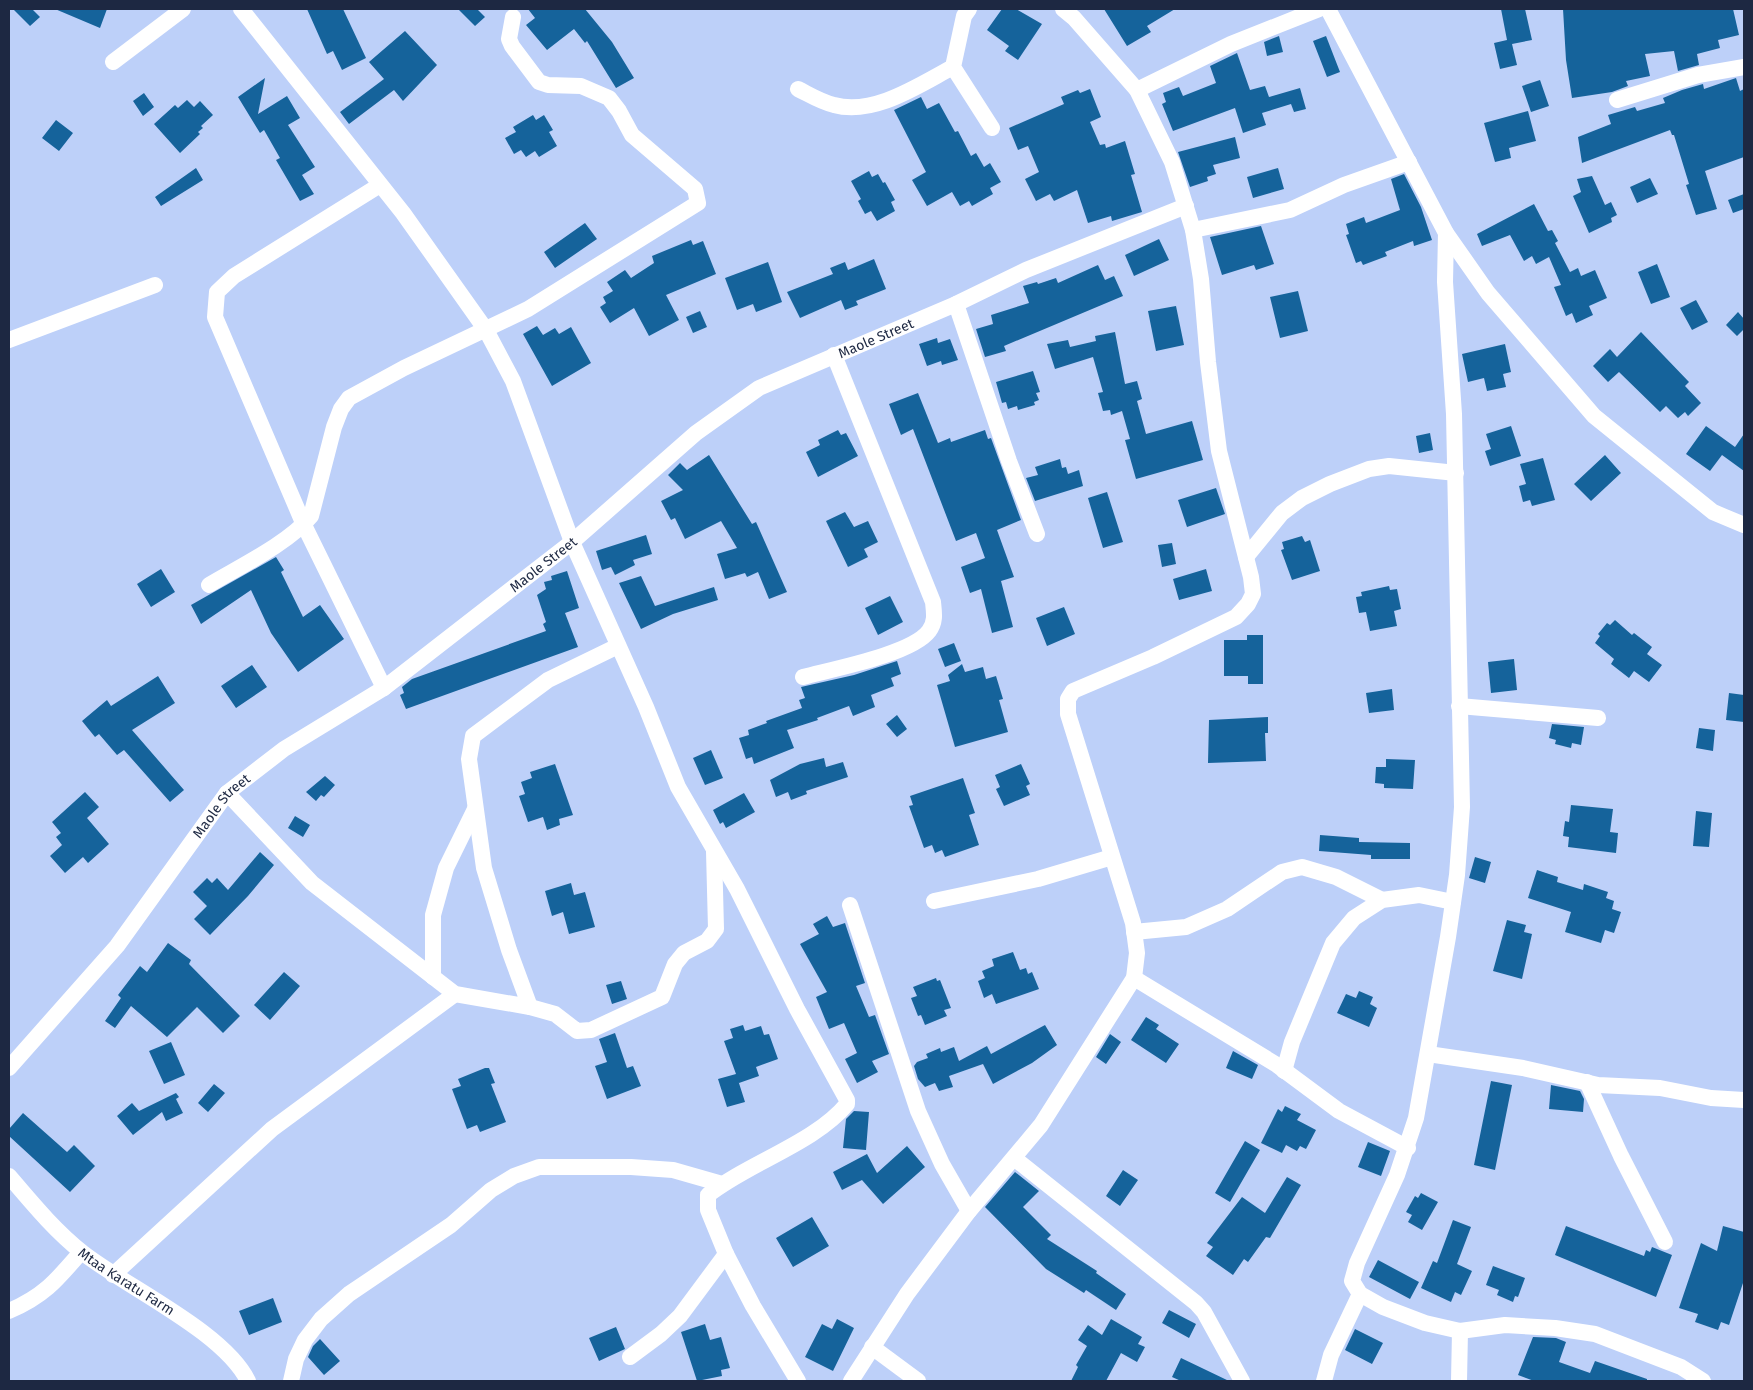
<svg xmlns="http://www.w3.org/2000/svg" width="1753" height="1390" font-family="'Fira Sans',sans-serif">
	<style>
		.building { fill: #15639b }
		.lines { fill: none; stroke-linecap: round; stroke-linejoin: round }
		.minor { stroke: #fff; stroke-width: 16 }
		.labels { text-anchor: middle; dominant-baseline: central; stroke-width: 5; stroke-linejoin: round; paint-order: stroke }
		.street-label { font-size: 14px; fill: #1d2842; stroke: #eaf1ff }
	</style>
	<rect width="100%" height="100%" fill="#bdd0f9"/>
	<path class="building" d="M13,9H32L40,17L30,26Z
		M55,9H107L100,28Z
		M307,9H343L366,58L342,70L333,51L327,54Z
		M458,9H477L485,17L475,26Z
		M528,9H585L612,42L634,78L616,88L587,41L585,43L574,29L547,50L526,25L535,18Z
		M1002,9H1016L1042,24L1018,60L1005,51L1009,46L987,30Z
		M1104,9H1175L1147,26L1151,32L1127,46Z
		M1501,9H1525L1532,40L1512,44L1517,65L1500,69L1494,43L1507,40Z
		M1563,9H1733L1739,35L1718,40L1720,48L1697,54L1699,65L1678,71L1674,51L1645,54L1650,76L1626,81L1628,86L1612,92L1572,98L1566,60Z
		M405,31L437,65L403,101L394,90L349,124L340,112L384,79L369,62Z
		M1279,36L1283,52L1267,56L1264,42Z
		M1326,36L1340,72L1327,77L1313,41Z
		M1237,53L1250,90L1265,86L1269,97L1300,88L1306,109L1294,112L1291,104L1262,113L1266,125L1243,133L1235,108L1173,131L1162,104L1166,102L1163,93L1179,87L1183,96L1216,83L1210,66Z
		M265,78L258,114L287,96L300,118L288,125L315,167L302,175L314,194L300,201L276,160L280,158L264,130L260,133L238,97Z
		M1736,78L1740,91L1744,89V157L1705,171L1717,209L1696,215L1686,185L1689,184L1674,135H1672L1670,130L1582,163L1578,137L1611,124L1608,115L1635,107L1637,111L1665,103L1663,98L1682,90L1703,84L1704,89Z
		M1540,80L1549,106L1531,112L1522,86Z
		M1090,89L1101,117L1090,122L1100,145L1105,144L1106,148L1125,141L1135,174L1131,175L1142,212L1112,221L1111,216L1088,223L1077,190L1054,201L1050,194L1036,201L1025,179L1039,172L1028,146L1018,150L1009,128L1064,104L1061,97L1078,90L1080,93Z
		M144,93L154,107L143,116L133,101Z
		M921,97L927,109L939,103L955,132L958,131L971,156L976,153L984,167L990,163L1001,182L990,188L993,194L972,206L969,201L960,206L952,192L927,206L912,180L926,172L894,110Z
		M187,100L194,107L200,101L213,115L201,126L203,128L198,132L200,134L180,153L154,124L175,105L178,108Z
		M1528,111L1536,141L1509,148L1511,158L1495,162L1484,123Z
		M533,115L536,120L544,115L553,130L549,132L557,146L539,157L535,151L526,157L521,150L514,154L505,138L516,132L513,127Z
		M56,120L73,133L59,151L42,138Z
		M1235,137L1240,158L1213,165L1216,174L1207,177L1208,181L1190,187L1178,152Z
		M196,168L203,180L161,206L155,197Z
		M1278,168L1284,189L1253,198L1247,177Z
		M869,171L872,177L878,174L883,183L885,182L895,200L891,202L895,211L877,221L871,211L865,214L858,201L861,199L851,181Z
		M1404,174L1421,207L1432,240L1414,246L1413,241L1385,252L1387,256L1363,265L1361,261L1356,263L1346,235L1349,234L1346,224L1364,217L1366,223L1400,210L1391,179Z
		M1592,176L1605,205L1611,202L1617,215L1611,218L1612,222L1589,233L1573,196L1581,192L1577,179Z
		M1650,178L1658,194L1637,203L1630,187Z
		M1744,194V209L1733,213L1728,200Z
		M1534,204L1548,231L1552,230L1558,241L1555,243L1570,272L1578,268L1581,276L1595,270L1607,298L1589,306L1593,315L1576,323L1572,313L1566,316L1554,287L1561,285L1549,257L1536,264L1532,256L1524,261L1510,235L1482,246L1477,234Z
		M585,223L597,239L555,268L544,252Z
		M1261,226L1274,264L1256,270L1254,265L1222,275L1210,237Z
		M1159,239L1169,260L1134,276L1125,255Z
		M691,240L693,245L703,241L716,274L666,295L679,320L649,336L634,308L610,323L600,307L606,303L603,297L613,291L607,282L625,270L631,278L654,263L652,256Z
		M874,259L886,289L856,301L858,305L845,310L841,300L800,318L787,292L833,274L830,268L845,262L848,270Z
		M768,262L782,302L756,312L753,304L737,310L725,278Z
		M1657,264L1670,297L1651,304L1638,272Z
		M1098,265L1105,280L1114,276L1123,296L1004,346L1006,351L985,357L976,329L993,324L991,315L1029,303L1023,286L1037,282L1038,284L1056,278L1058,283Z
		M1298,291L1308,331L1280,338L1270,297Z
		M1696,300L1708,322L1692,330L1680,308Z
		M1176,306L1184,345L1156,351L1148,311Z
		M700,311L707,327L693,333L686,317Z
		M1738,312L1744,319V329L1737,336L1726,325Z
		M537,326L543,335L555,328L559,334L571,327L591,363L552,386L523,334Z
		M1115,332L1125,384L1137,381L1142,399L1137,401L1146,434L1192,421L1203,460L1136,479L1125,440L1130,439L1122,411L1111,415L1110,410L1103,411L1098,393L1103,392L1093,357L1055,369L1047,344L1068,340L1070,347L1096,341L1095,336Z
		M1641,332L1689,382L1685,386L1701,403L1688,416L1685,412L1678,418L1666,406L1660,412L1619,372L1608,382L1593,366L1610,349L1617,357Z
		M937,338L938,343L950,339L958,360L942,365L941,361L927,366L919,344Z
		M1505,344L1511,372L1503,374L1506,387L1487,391L1484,378L1468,382L1462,354Z
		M1033,371L1040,392L1036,393L1039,400L1034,402L1035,405L1018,410L1017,406L1008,409L1006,402L1002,403L996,382Z
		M918,393L938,443L950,438L951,442L985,430L988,439L991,438L1021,520L997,530L1014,577L1001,581L1013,627L992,633L981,589L970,593L961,567L985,558L976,533L956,541L913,429L901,435L889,404Z
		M1511,426L1521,456L1490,466L1485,451L1491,449L1486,434Z
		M1706,426L1735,447L1744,434V471L1722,455L1710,471L1686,454Z
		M838,430L841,435L846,433L858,456L818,477L806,452L820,445L818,440Z
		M1430,433L1433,450L1419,453L1416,436Z
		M709,455L752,524L756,522L787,592L769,599L758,572L747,577L745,573L725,579L717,554L737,548L721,521L685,539L675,518L671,520L661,501L683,490L668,475L680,463L687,470Z
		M1605,455L1621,473L1591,501L1574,484Z
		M1543,458L1555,500L1532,506L1530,500L1523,502L1519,486L1526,484L1520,464Z
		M1060,459L1062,468L1066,467L1068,474L1079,470L1083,486L1035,501L1026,478L1038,475L1035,467Z
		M1216,488L1225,514L1187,527L1178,500Z
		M1107,492L1123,542L1103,548L1088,498Z
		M845,512L854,527L868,521L878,542L864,549L868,557L848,567L826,521Z
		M646,535L652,554L633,560L635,565L615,575L611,567L602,570L596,551Z
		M1302,536L1305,542L1310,540L1320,571L1292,580L1281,550L1284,549L1282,542Z
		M1172,543L1176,564L1162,567L1158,545Z
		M276,557L284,570L281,572L303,617L320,605L344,639L298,672L271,633L251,590L201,624L191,605Z
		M161,569L175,592L151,607L137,584Z
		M1206,569L1212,591L1179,600L1173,579Z
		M567,571L579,608L565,613L578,647L406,709L400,695L404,693L402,687L412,679L546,631L543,624L546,622L537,595L546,589L544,582L552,580L551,576Z
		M641,576L655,606L714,587L718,600L673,614L641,629L619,583Z
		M1389,586L1390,590L1397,589L1401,609L1394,611L1397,626L1370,631L1366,612L1359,613L1356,597L1362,596L1361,592Z
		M890,596L903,622L878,635L865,608Z
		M1064,607L1075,634L1047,646L1036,618Z
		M1615,620L1632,635L1634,633L1652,647L1647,654L1662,665L1649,682L1634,671L1629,678L1611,664L1614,659L1595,643L1600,636L1598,634L1607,623L1610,625Z
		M1247,635H1263V684H1248V676H1224V640H1247Z
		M954,643L961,661L945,667L938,649Z
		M1514,659L1517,690L1491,693L1488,662Z
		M897,661L901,674L891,678L894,686L871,695L875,707L853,716L849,706L817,718L818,720L787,730L794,748L754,764L752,757L746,759L739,738L749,735L748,730L767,723L766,721L802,708L799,700L805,698L801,687L854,675Z
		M962,664L965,672L983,667L986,679L996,676L1003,699L999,700L1008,732L955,747L937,685L950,681L948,675Z
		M252,665L267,687L236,708L221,686Z
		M158,676L175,703L132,730L184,790L170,802L124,750L117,755L99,734L95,737L82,721L107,700L111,706Z
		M1392,689L1394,710L1369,713L1366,693Z
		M1729,693L1744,695V722L1726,720Z
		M897,715L907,729L897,737L886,724Z
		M1268,717V733H1265L1266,761L1208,763L1209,720Z
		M1552,724L1584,727L1581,745L1572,743L1571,748L1555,744L1556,740L1549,738Z
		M1699,728L1715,730L1713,751L1696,748Z
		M711,750L723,778L705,785L693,758Z
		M824,758L826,767L843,762L848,777L806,791L807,794L791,800L788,792L776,797L770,780L800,764Z
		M1386,759L1415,760L1413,789L1384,788V784L1375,783L1376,767H1386Z
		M555,764L573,815L559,819L560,825L547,830L543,817L528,822L519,796L525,794L521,782L532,778L530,772Z
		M1021,764L1030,784L1026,786L1030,795L1004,806L996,789L1000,787L995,775Z
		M325,776L335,785L324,797L321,795L316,801L306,792Z
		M963,778L975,813L969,815L979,845L945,857L942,850L935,853L932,845L924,848L909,806L913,805L910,796Z
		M85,792L99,807L87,818L109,844L88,863L83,857L65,873L50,856L62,845L56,837L61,833L52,822Z
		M744,793L755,812L726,828L723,822L720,824L713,810Z
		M1571,805L1613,809L1610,832L1618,833L1616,853L1568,847L1569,837L1563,836L1565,821L1569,822Z
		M1696,811L1712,813L1709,847L1693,846Z
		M295,816L310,825L303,837L288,828Z
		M1320,835L1359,838V842L1410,843V859H1371V855L1319,851Z
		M260,852L274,865L248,896L210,935L194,919L207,906L193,892L207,878L212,883L217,878L228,890Z
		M1475,857L1491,862L1485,883L1469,878Z
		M1537,870L1558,877L1557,882L1583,890L1584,884L1608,892L1606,898L1614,901L1612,909L1621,912L1614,933L1605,930L1601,943L1565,932L1571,912L1528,898Z
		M571,883L574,895L585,892L595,927L569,934L563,912L552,916L545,891Z
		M827,916L833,927L845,923L865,983L856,986L869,1017L875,1015L889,1054L872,1061L878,1072L857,1083L845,1059L857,1053L844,1023L829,1029L816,997L827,992L800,944L819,934L813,924Z
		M1507,920L1526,925L1524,932L1532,934L1522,979L1493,971Z
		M168,943L191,960L189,964L240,1016L223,1033L197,1007L167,1037L131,1006L115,1028L105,1021L121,998L118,995L140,966L147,972Z
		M1013,952L1020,970L1026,968L1028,974L1032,972L1039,989L996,1004L992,994L984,998L978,981L985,978L982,971L994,966L992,959Z
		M284,972L300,986L270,1020L254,1005Z
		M936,978L937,981L940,980L951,1008L944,1010L947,1016L925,1025L921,1015L918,1016L911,998L917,996L913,987Z
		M621,981L627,999L612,1004L606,985Z
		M1359,991L1373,997L1370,1004L1377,1008L1369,1027L1337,1013L1346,994L1356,998Z
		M1146,1017L1159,1025L1156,1029L1179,1044L1166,1063L1131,1040Z
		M743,1025L745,1031L761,1026L764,1035L769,1034L778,1059L756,1067L759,1076L739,1083L738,1080L745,1102L727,1107L718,1079L736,1074L724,1041L733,1038L730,1029Z
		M1045,1025L1057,1045L1032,1063L993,1084L983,1064L949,1076L953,1087L939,1091L935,1083L925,1087L918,1079L914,1066L917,1062L928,1058L926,1054L940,1048L941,1052L954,1047L959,1061L987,1046L991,1054Z
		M615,1033L627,1068L633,1066L641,1086L607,1099L595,1066L607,1062L599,1039Z
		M1110,1034L1121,1042L1106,1064L1096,1057Z
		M171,1042L185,1075L164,1084L149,1051Z
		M1233,1051L1258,1065L1252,1079L1226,1068Z
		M485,1068H489L495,1083L491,1084L506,1122L480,1132L477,1125L467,1129L452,1089L461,1086L458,1079Z
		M1491,1081L1512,1085L1495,1170L1474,1165Z
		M214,1084L225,1093L208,1112L198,1103Z
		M1551,1085L1580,1091L1584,1099L1583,1112L1549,1109Z
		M176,1093L179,1097L176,1099L183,1113L166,1121L162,1112L133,1135L117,1116L132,1103L139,1111Z
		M1285,1106L1301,1114L1297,1120L1316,1130L1306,1149L1300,1146L1297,1151L1286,1145L1282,1153L1261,1143L1278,1109L1282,1112Z
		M854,1111L869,1112L866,1150L843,1148L846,1119Z
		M23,1113L67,1152L74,1145L95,1166L70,1192L9,1136V1129Z
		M1245,1141L1260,1150L1230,1202L1215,1193Z
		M1368,1142L1390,1151L1381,1176L1358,1167Z
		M907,1146L925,1167L883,1204L862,1180L842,1190L833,1172L867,1154L877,1173Z
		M1123,1170L1138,1180L1120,1206L1106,1196Z
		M1015,1172L1039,1191L1023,1207L1051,1235L1047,1239L1097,1271L1096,1273L1126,1294L1116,1310L1086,1290L1084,1293L1046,1269L985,1207Z
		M1287,1177L1301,1185L1270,1238L1266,1237L1248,1262L1244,1259L1233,1275L1206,1256L1213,1247L1207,1243L1242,1197L1265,1213Z
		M1421,1193L1438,1202L1422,1230L1408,1222L1412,1215L1406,1212L1415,1196L1418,1198Z
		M812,1217L829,1246L793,1267L776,1238Z
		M1453,1220L1471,1227L1457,1264L1472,1271L1461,1295L1455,1292L1451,1302L1421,1288L1433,1261L1437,1263Z
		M1566,1226L1644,1256L1646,1250L1650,1252L1652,1247L1672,1255L1656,1297L1555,1255Z
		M1723,1226L1744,1232V1280L1729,1325L1721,1322L1718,1330L1695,1322L1698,1314L1679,1308L1701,1243L1717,1251Z
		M1378,1260L1419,1282L1410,1299L1369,1277Z
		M1493,1266L1525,1278L1518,1297L1515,1296L1513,1302L1497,1295L1499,1290L1486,1285Z
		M273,1298L282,1322L249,1335L239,1311Z
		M1169,1310L1196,1324L1189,1338L1162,1323Z
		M837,1319L854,1328L833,1371L805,1357L822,1324L832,1329Z
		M1111,1319L1142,1337L1138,1344L1145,1347L1137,1362L1121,1353L1106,1381H1071L1078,1367L1076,1365L1087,1346L1078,1340L1088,1325L1102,1335Z
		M705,1324L710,1340L721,1337L730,1368L721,1370L722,1376L697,1381L681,1332Z
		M616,1327L625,1349L599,1361L589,1338Z
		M1355,1329L1383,1343L1372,1364L1345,1350Z
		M1533,1337L1556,1338L1566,1342L1559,1362L1590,1373L1595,1361L1647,1379V1381H1534L1518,1375Z
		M320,1339L340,1361L324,1375L308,1357L313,1346Z
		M1181,1358L1229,1381H1181L1172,1377Z"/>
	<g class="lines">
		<g class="minor">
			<path d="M241,9L403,213L486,330L513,381L572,542L646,707L678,787L737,889L797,1009L847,1100V1104C815,1143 748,1163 708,1195V1210L726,1254L753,1306L798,1381"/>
			<path d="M969,9L964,16L953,67L992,128"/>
			<path d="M1328,9L1446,233L1488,293L1594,416L1713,512L1744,525"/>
			<path d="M113,62L183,9"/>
			<path d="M798,89C810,95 821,102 834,105C874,116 919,85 953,67"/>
			<path d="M1137,90L1231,44L1319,9"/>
			<path d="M1617,100L1698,75L1744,67"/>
			<path d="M380,185L234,276L217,292L215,317L304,525L384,688"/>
			<path d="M1193,230L1290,210L1344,185L1409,162"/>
			<path d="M1446,233L1445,282L1454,414L1462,807L1457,875L1448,937L1416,1118L1397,1175L1357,1263L1352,1281L1360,1294L1383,1307L1425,1323L1460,1331L1505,1325L1555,1328L1595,1334L1681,1367L1703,1381"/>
			<path d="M956,304L1009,461L1037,534"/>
			<path d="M9,340L155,285"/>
			<path d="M1246,557L1282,513L1302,498L1330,484L1369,469L1389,466L1456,473"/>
			<path d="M209,585C239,567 289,543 311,516L334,427L341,409L349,398L404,368L528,309L698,203L695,189L632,135L619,111L609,98L581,86L548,85L539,82L512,46L509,39L513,17"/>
			<path d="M803,677C833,669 912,654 929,631C936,622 934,612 933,602L834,355"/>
			<path d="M1459,706L1598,718"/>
			<path d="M227,793L312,883L455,994L530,1007L509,950L484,868L469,759L473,736L548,680L618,646"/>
			<path d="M934,901L1038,879L1112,857"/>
			<path d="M850,905L918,1111L942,1164L969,1211"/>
			<path d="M1134,932L1186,927L1227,909L1282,872L1302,867L1336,877L1382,900"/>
			<path d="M433,977V915L446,868L475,809"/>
			<path d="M1134,978L1277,1065L1339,1111L1408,1148"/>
			<path d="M530,1007L555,1014L577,1031L591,1030L662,997L675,964L684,953L707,941L716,929L714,851"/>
			<path d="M1428,1054L1523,1068L1598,1085L1660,1088L1711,1098L1744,1100"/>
			<path id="s1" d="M9,1068L117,946L227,793L284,749L384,688L572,542L696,433L759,388L956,304L1026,270L1186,206"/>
			<path d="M1284,1071L1292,1042L1333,943L1354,918L1382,900L1419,895L1453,902"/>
			<path d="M1587,1082L1621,1156L1665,1242"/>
			<path d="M1014,1158L1196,1303L1204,1312L1242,1381"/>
			<path id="s2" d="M9,1176C32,1203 55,1231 83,1253C128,1288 224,1332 248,1381"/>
			<path d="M113,1275L272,1129L455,994"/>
			<path d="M9,1311C44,1296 57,1280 81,1252"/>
			<path d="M872,1347L918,1381"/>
			<path d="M630,1357L661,1334L680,1316L726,1254"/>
			<path d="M291,1381L296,1359L305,1340L321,1319L349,1294L451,1225L491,1190L514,1176L539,1167H631L673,1170L722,1184"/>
			<path d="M851,1381L907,1294L969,1211L1041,1125L1134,978L1137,953L1133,923L1068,714V699L1073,691L1153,657L1236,617L1248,604L1253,594L1251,577L1219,451L1208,362L1201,279L1193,230L1172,162L1137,90L1074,18L1063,9"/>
			<path d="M1324,1381L1331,1355L1360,1294"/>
			<path d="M1459,1381L1460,1331"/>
		</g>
	</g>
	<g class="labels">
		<g class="street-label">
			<text stroke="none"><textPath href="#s1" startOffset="1148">Maole Street</textPath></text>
			<text stroke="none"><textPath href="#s1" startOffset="742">Maole Street</textPath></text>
			<text stroke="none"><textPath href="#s1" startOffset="338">Maole Street</textPath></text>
			<text stroke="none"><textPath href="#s2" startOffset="159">Mtaa Karatu Farm</textPath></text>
		</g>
	</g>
	<rect width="1753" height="1390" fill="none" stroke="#1d2842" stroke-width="20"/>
</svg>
